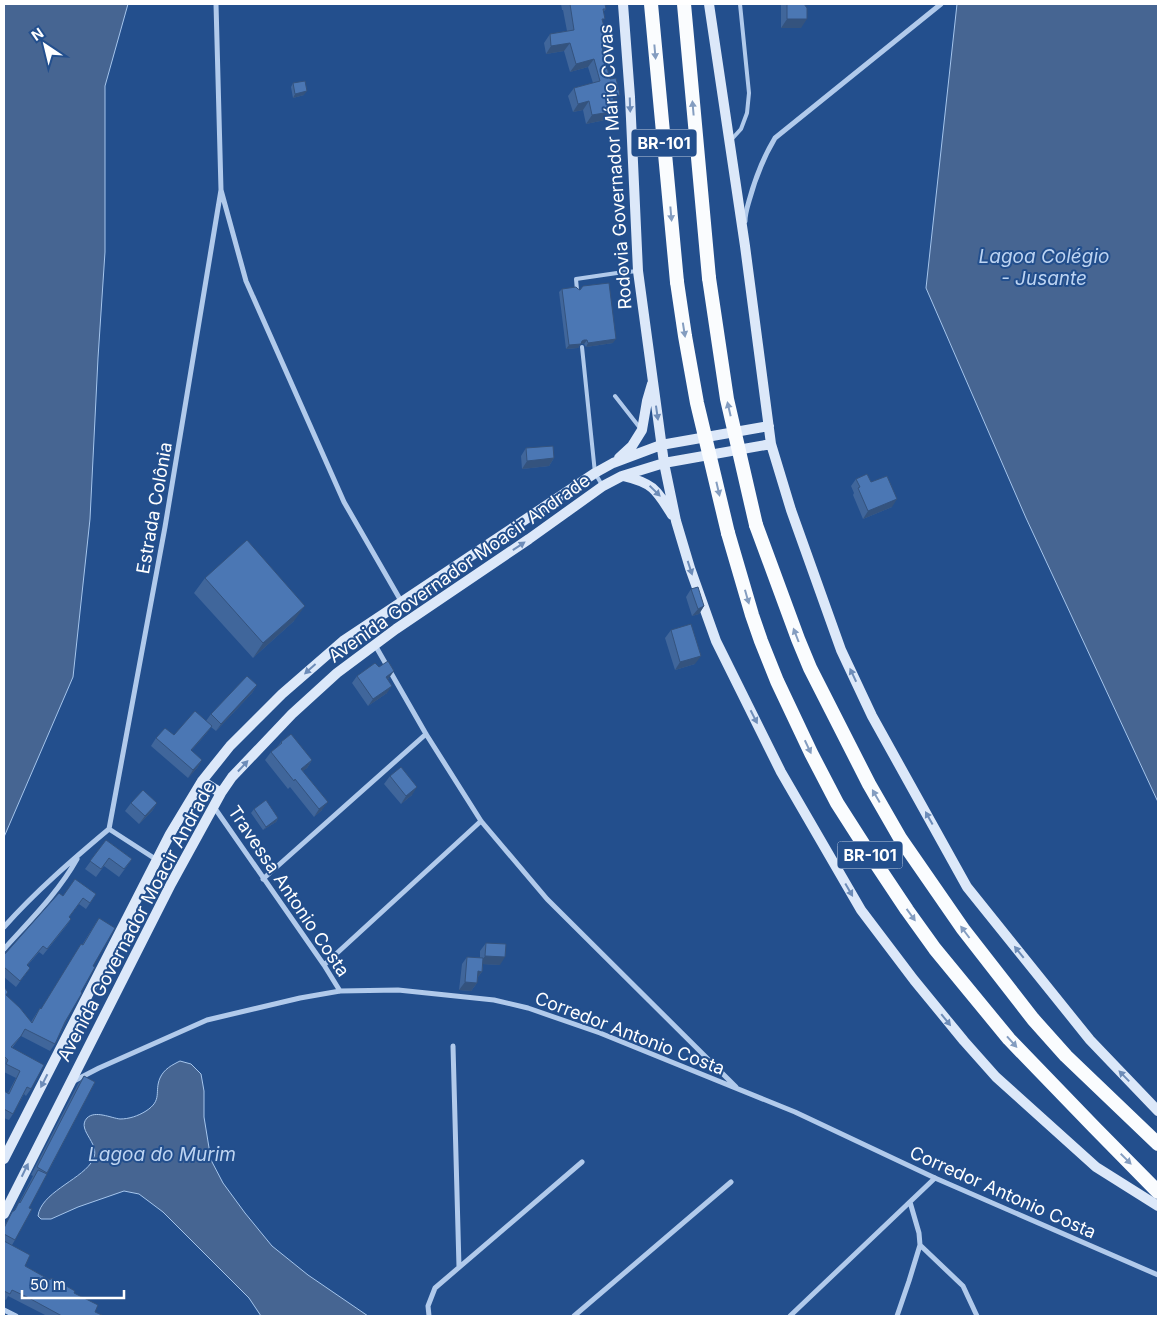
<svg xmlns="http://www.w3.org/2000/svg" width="1162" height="1320" font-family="Inter,sans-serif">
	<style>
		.water { fill: #466592; stroke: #a5c5ec }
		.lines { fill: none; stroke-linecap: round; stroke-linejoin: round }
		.service { stroke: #b1caeb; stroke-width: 4 }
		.minor { stroke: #b1caeb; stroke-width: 5 }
		.secondary { stroke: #dce8f9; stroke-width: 10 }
		.trunk { stroke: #fafcfe; stroke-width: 14 }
		.trunk-bridge { stroke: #fafcfe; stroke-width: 14 }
		.wall { fill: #40669b }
		.shaded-wall { fill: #34537e }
		.building { fill: #4b77b4; stroke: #34537e }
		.oneway { fill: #849dc0 }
		.oneway2 { fill: #6d8cb8 }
		.labels { text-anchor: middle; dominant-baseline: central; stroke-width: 4; stroke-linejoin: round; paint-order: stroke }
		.shield { fill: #234f8d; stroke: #bdcadd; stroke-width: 1 }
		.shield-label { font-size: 16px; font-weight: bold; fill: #fff }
		.street-label { font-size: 18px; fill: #fff; stroke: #234f8d }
		.water-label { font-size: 19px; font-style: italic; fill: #bdd4f2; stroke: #234f8d }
	</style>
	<rect width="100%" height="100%" fill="#234f8d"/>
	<path class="water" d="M4,4H128L105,86V252L98,358L90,519L73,677L4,837Z
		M957,4H1158V802L1026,518L926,288Z
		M180,1061L191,1064L201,1074L204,1091V1117L211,1160L223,1183L245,1213L272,1246L308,1275L368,1316H261L249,1298L163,1212L139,1194L124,1191L78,1207L51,1219H41L38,1216C41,1193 78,1181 91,1163C105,1145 75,1131 87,1118C95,1110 111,1118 120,1119C129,1119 138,1116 146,1111C163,1100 154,1092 160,1078C164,1069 172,1065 180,1061Z"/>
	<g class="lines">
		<path class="service" d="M731,140L741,129L747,113L749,93L740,4
			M577,290L576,279L617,273L638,271
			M582,347L595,473L602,485
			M615,396L640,428"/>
		<path class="minor" d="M216,4L221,190L246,281L344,502L401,601
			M745,221C745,214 747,208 749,201C755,179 763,158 775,138L941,4
			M375,645L426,734L481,821L547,899L736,1087
			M214,807L324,965L340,991
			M109,829L165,527L221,190
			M109,829L157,860
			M263,879L426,734
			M4,927C36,891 72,860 109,829
			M4,949C30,920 58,893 77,859
			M324,965L481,821
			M453,1046L459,1267
			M72,1082L99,1068L207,1020L300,998L340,991L398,990L494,1000L528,1008L600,1033L795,1112L935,1178L1158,1275
			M920,1245L963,1286L977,1316
			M4,1310L16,1316
			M429,1316L428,1306L435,1288L582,1162
			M574,1316L731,1182
			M790,1316L935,1178
			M897,1316L909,1281L920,1245L919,1233L910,1202"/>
		<path class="secondary" d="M623,4L630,97L638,271L664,463L676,521L690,568L716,641L781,772L861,910L914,980L964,1041L996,1077L1096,1167L1158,1206
			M709,4L745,246L771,444L791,510L841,650L872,716L967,887L1090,1040L1158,1111
			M619,458L632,446L642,430L647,401L652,384
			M623,476C653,483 656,489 672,515
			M202,781L221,793
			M4,1159L170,834L202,781L230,746L282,694L343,641L595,473L613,463L661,445L769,426
			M4,1214L171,884L221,793L232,777L292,714L337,673L396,629L529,539L603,486L622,476L664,463L771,444"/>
		<path class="trunk" d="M651,4L677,282
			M684,4L709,278
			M756,525L798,639L810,668L869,784L900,838L963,929L1033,1019L1066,1056L1158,1144
			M728,533L752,615L761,641L777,681L811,753L837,803L869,853L907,910L935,949L1009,1039L1094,1127L1158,1192"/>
		<path class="trunk-bridge" d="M709,278L727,399L756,525
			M677,282L685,336L697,403L728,533"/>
	</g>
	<path class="wall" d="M561,4H605L606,9L603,12V21L604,53L616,111L610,119L586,124L583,110L573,112L568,96L574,88L593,83L588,67L570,72L564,51L546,54L544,43L550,34L567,31L563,10H562Z
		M781,4H804L801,28H781Z
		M293,83L304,95L293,98L291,87Z
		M562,289L613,343L586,347L584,344L581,343L578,348L566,349L559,292Z
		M526,448L554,458L549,466L522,469L521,456Z
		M856,479L871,482L892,507L863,519L853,495L854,493L851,486Z
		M205,578L294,621L253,658L194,593Z
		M691,589L704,606L699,614L692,616L686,597Z
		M671,630L695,664L675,670L665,638Z
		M379,667L389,678L388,679L387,693L368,706L352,683L357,676Z
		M257,685L252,693L216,731L211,727L206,734L191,751L202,760L197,768L188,778L151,746L156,738L174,735L206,721L211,714Z
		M281,742L312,760L307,768L302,771L322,810L314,817L290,787L288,789L265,760L271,752L277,747Z
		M390,776L412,795L401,804L384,784Z
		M131,803H157L152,811L139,824L125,811Z
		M254,809L278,818L276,822L263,830L251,813Z
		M106,840L132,859L119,877L104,866L96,877L85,869Z
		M96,894L86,909L79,904L69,917L71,919L67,925L43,955L39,952L27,966L30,968L16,987L4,977V955L63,896Z
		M99,918L93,966L55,1044L50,1051L21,1036L12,1048L31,1089L26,1096L24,1094L13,1114L9,1120L4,1118V1091L8,1093L16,1078L4,1072V987L6,995L31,1022L40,1008L41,1009L77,951L81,944L82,945Z
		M486,943L500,965L483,964L482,972L477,978V983L471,991L459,990L462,964L467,957L480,958V951Z
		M84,1076L95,1082L29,1208L15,1240L12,1245L25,1266L74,1293L95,1312L104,1316H47L8,1296L6,1300L4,1299V1226L19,1203L33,1176L31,1175L78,1084Z"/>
	<path class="shaded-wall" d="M787,19H807L801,28H781Z
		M570,43L564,51L546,54L551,46Z
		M609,45L603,53L602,47Z
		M594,59L588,67L570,72L576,64Z
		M307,91L304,95L293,98L295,94Z
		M620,95L614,103L613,97Z
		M589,101L583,110L573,112L578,104Z
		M616,111L610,119L586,124L592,115Z
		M616,339L613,343L586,347L588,343Z
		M584,340H587L584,344L581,343L578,348L566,349L569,345L582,341Z
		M554,458L549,466L522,469L527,461Z
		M897,499L892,507L863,519L868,511Z
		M305,606L294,621L253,658L263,643Z
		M704,606L699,614L692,616L698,609Z
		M701,656L695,664L675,670L680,662Z
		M394,671L389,678L381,684L386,677Z
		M257,685L252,693L216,731L221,724Z
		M392,686L387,693L368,706L373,699Z
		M212,726L206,734L185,758L191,750Z
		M202,760L197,768L188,778L193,770Z
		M312,760L307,768L295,777L301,769Z
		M417,787L412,795L401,804L406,796Z
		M328,802L322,810L314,817L319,809Z
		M157,803L152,811L139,824L145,816Z
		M278,818L276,822L263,830L266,827Z
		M485,956L505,957L500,965L479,964Z
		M478,971L482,972L476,979Z
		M465,982L477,983L471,991L459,990Z"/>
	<path class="building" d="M570,4H605L606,9H603L605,19H602L609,45L602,47L610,79L616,78L620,95L613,97L616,111L592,115L589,101L578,104L574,88L600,81L594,59L576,64L570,43L551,46L550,34L574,30Z
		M787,4H804L807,8V19H787Z
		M305,81L307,91L295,94L293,83Z
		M609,283L616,339L588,343L587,340H584L582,341L581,344L569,345L562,289L576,287L578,289L580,290L583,286Z
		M553,446L554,458L527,461L526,448Z
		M867,474L871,482L887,476L897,499L868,511L858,488L860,487L856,479Z
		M247,540L305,606L263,643L205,578Z
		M698,587L704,606L698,609L691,589Z
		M691,624L701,656L680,662L671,630Z
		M388,661L394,671L386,677L392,686L373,699L357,676L375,663L379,667Z
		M247,676L257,685L221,724L211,714Z
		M195,711L212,726L191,750L202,760L193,770L156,738L165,728L174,735Z
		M291,734L312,760L301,769L328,802L319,809L295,779L294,781L271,752L282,743L281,742Z
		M401,767L417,787L406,796L390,776Z
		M143,790L157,803L145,816L131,803Z
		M266,800L278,818L266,827L254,809Z
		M106,840L132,859L124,869L109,858L101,869L90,861Z
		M75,879L96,894L90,903L83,898L69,917L71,919L47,949L43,946L27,965L30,968L20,981L4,967V955L59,893L63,896Z
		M99,918L115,928L93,966L95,967L81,992L82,993L65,1022L55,1044L25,1029L21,1036L11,1047L44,1065L31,1089L27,1087L13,1114L4,1109V1091L9,1094L20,1071L6,1064L8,1060L4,1056V987L8,992L6,995L20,1008L32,1023L40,1008L41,1009L81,944L83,945Z
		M486,943L506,944L505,957L485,956Z
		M467,957L483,958L482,972L478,971L477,983L465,982Z
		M84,1076L95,1082L47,1173L37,1167Z
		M38,1170L47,1174L29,1208L32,1209L15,1240L4,1234V1228L12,1212L15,1210L19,1202L20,1203Z
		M4,1241L30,1255L25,1266L50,1280L51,1278L61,1283L75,1291L74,1293L98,1305L95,1312L104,1316H62L27,1297L12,1290L10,1294L4,1291Z"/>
	<defs><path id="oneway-solid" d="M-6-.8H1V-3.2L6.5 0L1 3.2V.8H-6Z" transform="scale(1.25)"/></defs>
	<g class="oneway">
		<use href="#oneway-solid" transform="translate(655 52) rotate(85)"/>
		<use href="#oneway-solid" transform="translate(693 108) rotate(-95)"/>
		<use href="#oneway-solid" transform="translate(671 214) rotate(85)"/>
		<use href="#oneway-solid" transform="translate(684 330) rotate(81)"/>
		<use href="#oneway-solid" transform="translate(729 409) rotate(-103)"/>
		<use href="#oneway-solid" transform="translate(718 489) rotate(77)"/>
		<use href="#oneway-solid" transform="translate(747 597) rotate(74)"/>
		<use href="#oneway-solid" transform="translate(796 635) rotate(-111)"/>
		<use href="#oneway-solid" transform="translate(808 747) rotate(65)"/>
		<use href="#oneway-solid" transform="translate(876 796) rotate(-120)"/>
		<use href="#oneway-solid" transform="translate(911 915) rotate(54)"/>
		<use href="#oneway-solid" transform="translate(965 932) rotate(-127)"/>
		<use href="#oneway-solid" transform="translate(1012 1042) rotate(48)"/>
		<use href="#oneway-solid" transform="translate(1126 1159) rotate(45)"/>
	</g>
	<g class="oneway2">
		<use href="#oneway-solid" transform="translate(630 105) rotate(88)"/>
		<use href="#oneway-solid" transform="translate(657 413) rotate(82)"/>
		<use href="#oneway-solid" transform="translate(655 491) rotate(44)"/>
		<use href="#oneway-solid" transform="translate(519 546) rotate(-34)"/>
		<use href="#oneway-solid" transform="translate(690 568) rotate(72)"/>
		<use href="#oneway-solid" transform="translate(310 669) rotate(138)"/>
		<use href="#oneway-solid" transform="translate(853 675) rotate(-115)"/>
		<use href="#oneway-solid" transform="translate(754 717) rotate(63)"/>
		<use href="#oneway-solid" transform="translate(243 766) rotate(-47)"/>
		<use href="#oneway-solid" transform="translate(929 818) rotate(-119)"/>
		<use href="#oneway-solid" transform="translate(849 890) rotate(60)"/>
		<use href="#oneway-solid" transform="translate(1019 952) rotate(-129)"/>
		<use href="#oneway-solid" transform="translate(946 1020) rotate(51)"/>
		<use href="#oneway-solid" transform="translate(1124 1076) rotate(-134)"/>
		<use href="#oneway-solid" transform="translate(44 1081) rotate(117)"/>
		<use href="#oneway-solid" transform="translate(25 1170) rotate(-64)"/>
	</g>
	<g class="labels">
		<g class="shield">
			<rect x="631.5" y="129.5" width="65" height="27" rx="4"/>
			<rect x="837.5" y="841.5" width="65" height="27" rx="4"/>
		</g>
		<g class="shield-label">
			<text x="664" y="143">BR-101</text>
			<text x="870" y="855">BR-101</text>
		</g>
		<g class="street-label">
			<text transform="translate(615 167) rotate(-94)">Rodovia Governador Mário Covas</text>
			<text transform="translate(154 508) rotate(-80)">Estrada Colônia</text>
			<text transform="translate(459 568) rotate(-35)">Avenida Governador Moacir Andrade</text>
			<text transform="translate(289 891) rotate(56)">Travessa Antonio Costa</text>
			<text transform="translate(136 921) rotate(-62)">Avenida Governador Moacir Andrade</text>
			<text transform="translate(630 1033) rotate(21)">Corredor Antonio Costa</text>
			<text transform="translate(1003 1192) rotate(24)">Corredor Antonio Costa</text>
		</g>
		<g class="water-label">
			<text x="1044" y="256">Lagoa Colégio<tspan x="1044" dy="22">- Jusante</tspan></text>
			<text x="162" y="1154">Lagoa do Murim</text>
		</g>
	</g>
	<rect width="1162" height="1320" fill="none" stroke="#ffffff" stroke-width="10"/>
	<g transform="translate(45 45) rotate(325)" stroke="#234f8d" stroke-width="4" paint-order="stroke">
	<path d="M0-4L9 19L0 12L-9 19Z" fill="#ffffff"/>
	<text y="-8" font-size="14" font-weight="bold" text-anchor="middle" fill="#ffffff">N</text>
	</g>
	<path d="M22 1290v8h102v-8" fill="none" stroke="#ffffff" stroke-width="2.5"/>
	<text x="30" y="1290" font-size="15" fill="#ffffff" stroke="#234f8d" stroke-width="4" paint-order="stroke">50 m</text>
</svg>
